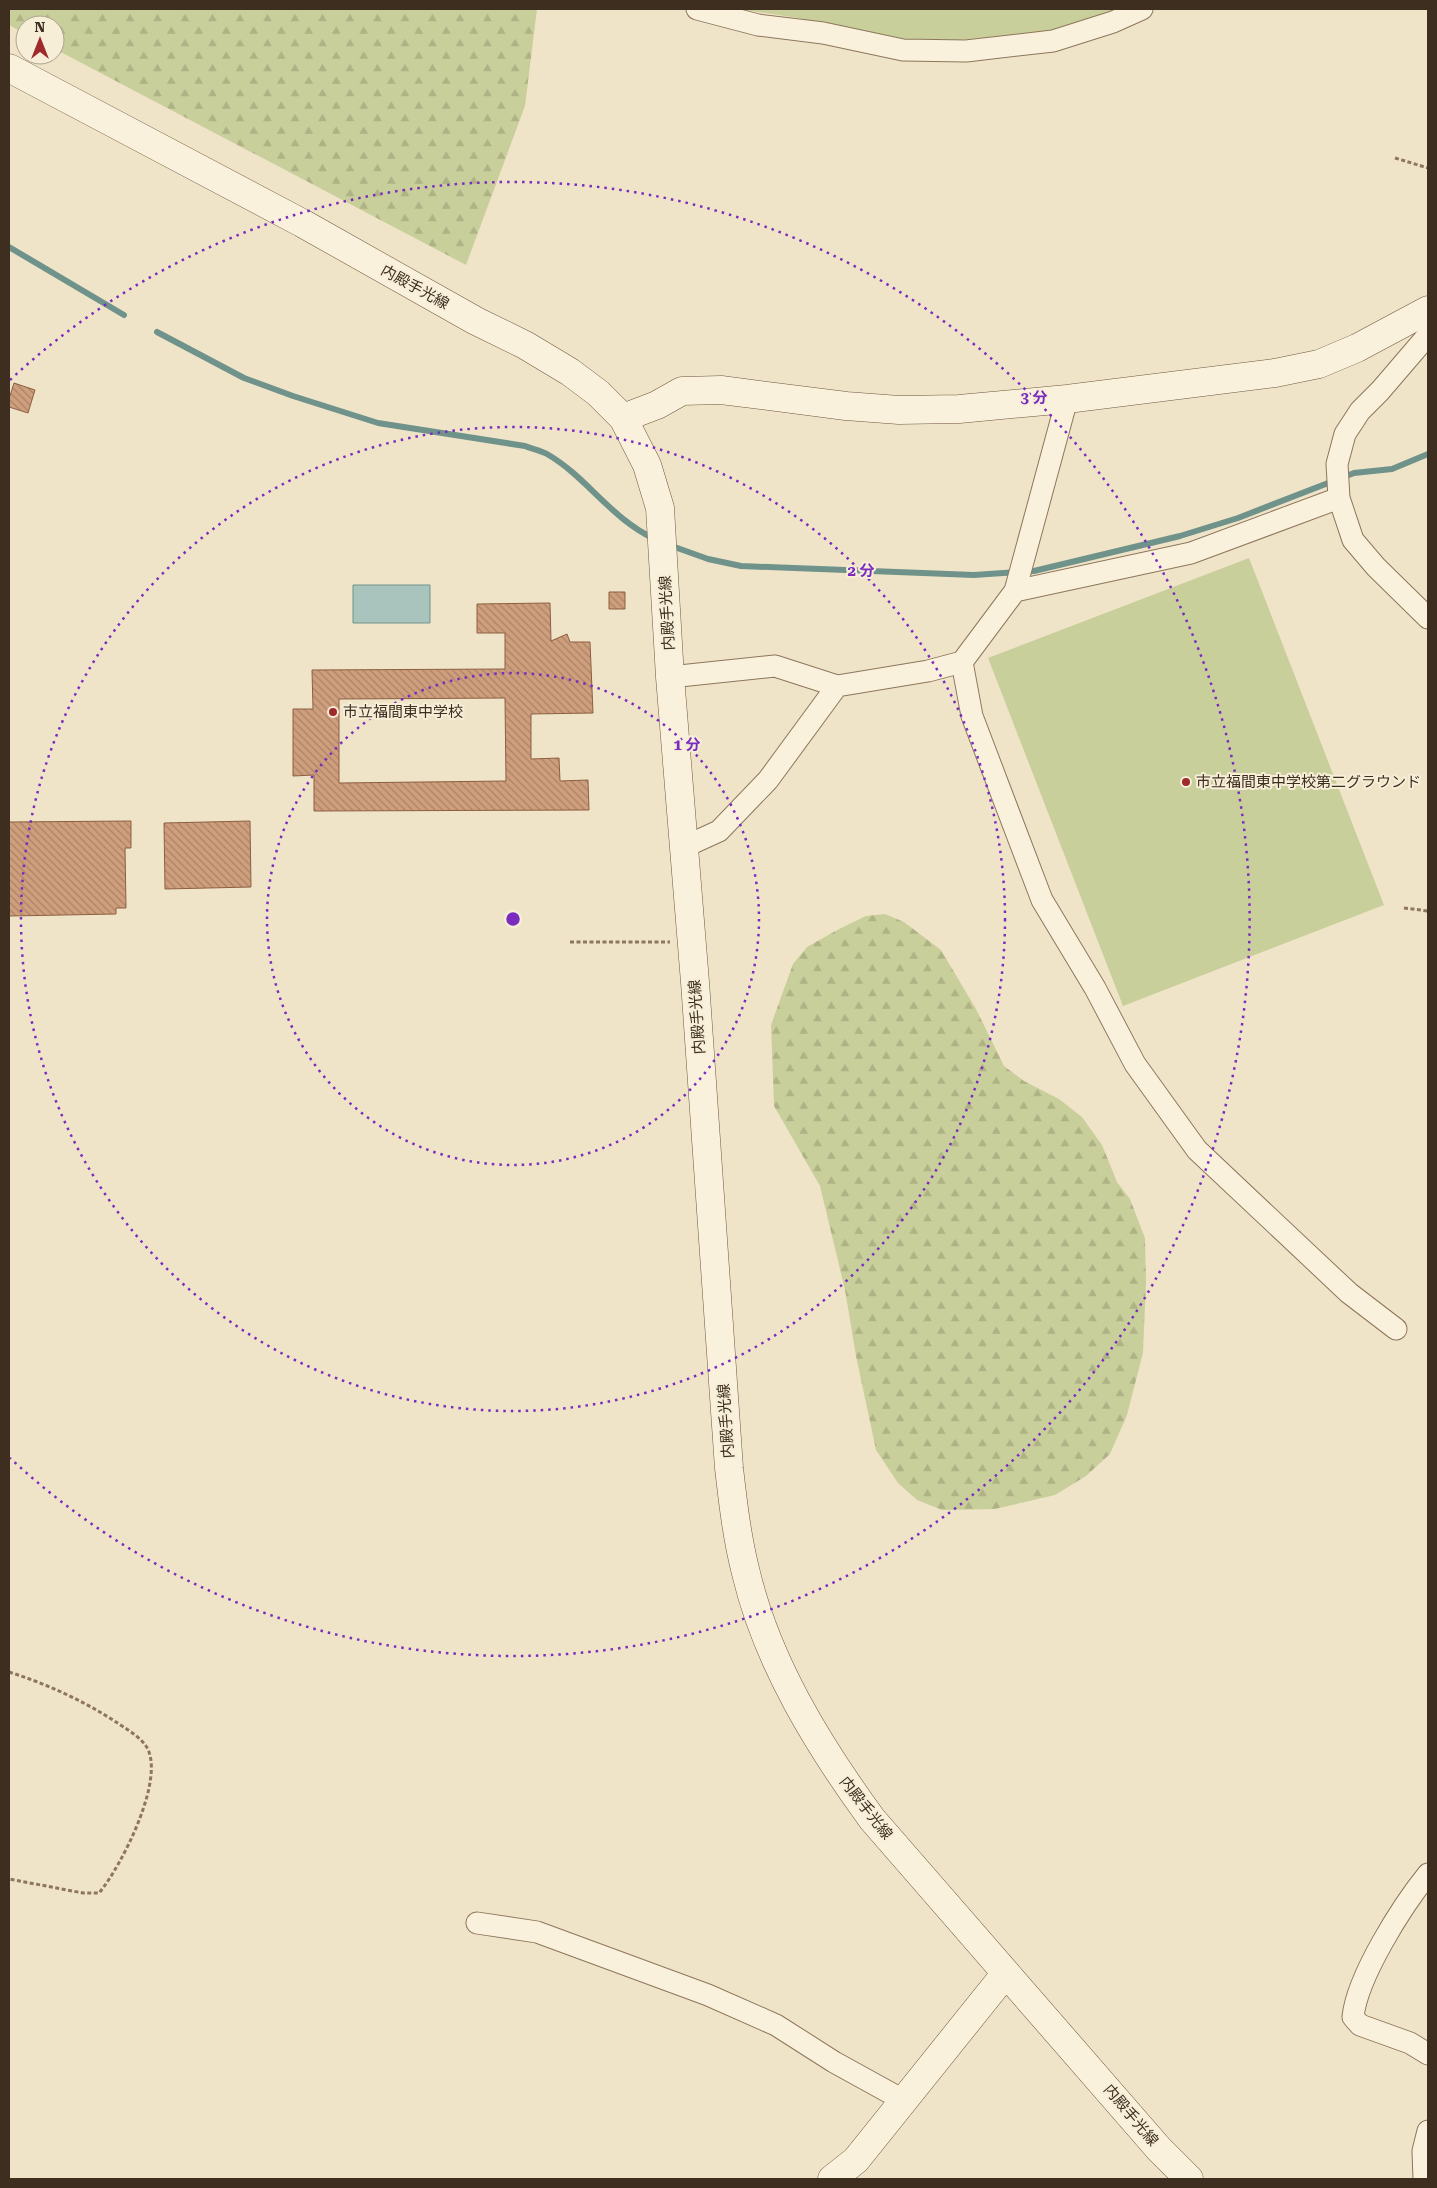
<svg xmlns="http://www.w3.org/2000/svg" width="1437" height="2188" font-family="'Roboto Serif','Noto Sans JP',serif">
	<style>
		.forest { fill: url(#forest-firs) }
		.garden { fill: #c9cf9b }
		.water { fill: #a9c4bc; stroke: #6f938a }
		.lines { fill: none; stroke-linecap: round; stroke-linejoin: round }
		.stream { stroke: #6f938a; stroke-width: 6 }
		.building { fill: url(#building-back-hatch); stroke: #8d5f41; fill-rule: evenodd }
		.street-casing { stroke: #8d765c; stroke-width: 23 }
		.secondary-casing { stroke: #6f573f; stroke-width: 29 }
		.path { stroke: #8d765c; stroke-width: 3; stroke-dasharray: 4 2.5; stroke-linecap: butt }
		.street { stroke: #faf1dc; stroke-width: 21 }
		.secondary { stroke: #faf1dc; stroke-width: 28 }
		.ring { fill: none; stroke: #7b2cbf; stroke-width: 2.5; stroke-dasharray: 2.5 5 }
		.poi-dot { fill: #9e2a2b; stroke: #f7eed8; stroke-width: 2 }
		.labels { text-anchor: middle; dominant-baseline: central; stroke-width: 4; stroke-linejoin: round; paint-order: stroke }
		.street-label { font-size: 15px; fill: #3d2e20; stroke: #f7eed8 }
		.poi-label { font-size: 15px; fill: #3d2e20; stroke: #f7eed8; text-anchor: start }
		.centre { fill: #7b2cbf; stroke: #f7eed8; stroke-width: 2.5 }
		.ring-label { font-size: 15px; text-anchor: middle; font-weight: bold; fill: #7b2cbf; stroke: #f7eed8; stroke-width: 4; stroke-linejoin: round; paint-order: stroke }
	</style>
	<defs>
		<pattern id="forest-firs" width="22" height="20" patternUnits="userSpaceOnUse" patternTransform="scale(1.25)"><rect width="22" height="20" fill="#c9cf9b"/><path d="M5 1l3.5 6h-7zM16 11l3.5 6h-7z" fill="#aeb285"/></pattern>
		<pattern id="building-back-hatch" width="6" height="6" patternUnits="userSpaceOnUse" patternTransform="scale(1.25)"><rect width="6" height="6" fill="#cf9f7d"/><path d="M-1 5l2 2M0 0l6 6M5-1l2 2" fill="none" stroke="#a98266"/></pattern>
	</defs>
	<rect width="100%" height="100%" fill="#f0e4c8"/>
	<path class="forest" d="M9,9H537L525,106L466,265L55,49V25H25V34L9,25Z
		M885,914L904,922L941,950L976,1009L1004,1066L1024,1081L1059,1099L1082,1117L1102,1145L1117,1182L1130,1199L1145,1238L1146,1282L1143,1353L1127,1415L1110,1454L1086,1476L1055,1495L995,1509L942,1510L917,1500L898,1483L876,1450L856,1356L845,1290L820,1186L774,1106L771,1025L793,964L807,947L839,929L866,916Z"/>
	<path class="garden" d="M738,9H1117L1050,31L960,40L906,39L798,18Z
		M1249,558L1384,905L1123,1006L988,658Z"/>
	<path class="water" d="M353,585H430V623H353Z"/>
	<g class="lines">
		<path class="stream" d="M9,247L124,315
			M157,332L244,378L293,396L378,423L525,446C532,449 540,450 547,454C587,477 611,519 655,539
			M669,545L708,559L741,566L974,575L1034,571L1180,536L1238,518L1354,473L1392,469L1428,454"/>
	</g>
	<path class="building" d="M14,383L35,390L28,413L9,407V399Z
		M609,592H625V609H609Z
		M550,603L551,641L567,634L570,642H590L593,713L531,714V759L559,758L560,781L588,780L589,810L314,811V775L293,776V709H313L312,670L505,669V633H477V604ZM505,698L506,781L339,783V699Z
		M131,821V848H125L126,908H116V914L9,916V822Z
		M250,821L251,887L165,889L164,823Z"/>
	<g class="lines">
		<g class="street-casing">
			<path id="street" d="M697,9L758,25L823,33L903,50L966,51L1053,41L1113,22L1142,9
				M1428,335L1380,391L1360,411L1345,434L1337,464L1339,498L1353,540L1376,567L1428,618
				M1015,591L1191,553L1339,498
				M962,662L972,716L1042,900L1095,988L1135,1064L1197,1150L1349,1293L1396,1329
				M670,677L775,666L837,686L928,671L962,662L1015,591L1067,399
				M684,847L719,831L768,780L837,686
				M1428,1874C1402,1906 1357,1977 1353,2017L1360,2025L1410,2043L1428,2054
				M477,1923L537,1932L708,1995L776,2025L834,2062L903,2100
				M1424,2179L1423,2151L1428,2131"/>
		</g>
		<g class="secondary-casing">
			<path id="secondary" d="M9,68L302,223L476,321L525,345L570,372L598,393L623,418L647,465L660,508L670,677L695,982L729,1468C733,1503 737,1538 746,1573C767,1662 818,1745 872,1819L1159,2149L1189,2179
				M623,418L657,405L682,391L721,390L846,406L899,410L959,409L1067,399L1275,373L1319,364L1357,348L1428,310
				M832,2179L856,2160L1006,1973"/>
		</g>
		<path class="path" d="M1395,158L1428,168
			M1404,908L1428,911
			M570,942H670
			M9,1672C47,1684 82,1700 116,1722C125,1728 139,1736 146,1746C167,1777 121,1867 99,1893H83L9,1879"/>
		<use href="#street" class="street"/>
		<use href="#secondary" class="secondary"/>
	</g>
	<g class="ring">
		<circle cx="513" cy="919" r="246"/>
		<circle cx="513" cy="919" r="492"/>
		<path d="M10 380A737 737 0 1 1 10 1458"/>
	</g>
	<g class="poi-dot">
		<circle cx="333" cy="712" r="5"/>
		<circle cx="1186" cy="782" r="5"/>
	</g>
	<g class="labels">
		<g class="street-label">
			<text transform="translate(415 287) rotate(29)">内殿手光線</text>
			<text transform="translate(667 613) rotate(-93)">内殿手光線</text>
			<text transform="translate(697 1017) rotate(-94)">内殿手光線</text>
			<text transform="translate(726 1421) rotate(-94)">内殿手光線</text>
			<text transform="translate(866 1808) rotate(52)">内殿手光線</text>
			<text transform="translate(1131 2115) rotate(50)">内殿手光線</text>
		</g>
		<g class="poi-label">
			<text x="343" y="712">市立福間東中学校</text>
			<text x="1196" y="782">市立福間東中学校第二グラウンド</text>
		</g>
	</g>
	<circle cx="513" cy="919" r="8" class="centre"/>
	<g class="ring-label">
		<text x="1034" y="403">3 分</text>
		<text x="861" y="576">2 分</text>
		<text x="687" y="750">1 分</text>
	</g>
	<rect width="1437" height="2188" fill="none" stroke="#3d2e20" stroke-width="20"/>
	<g transform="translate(40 40)"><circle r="24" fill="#f7eed8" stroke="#ada18e"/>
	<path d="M0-4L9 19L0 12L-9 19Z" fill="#9e2a2b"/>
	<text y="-8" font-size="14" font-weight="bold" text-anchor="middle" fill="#3d2e20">N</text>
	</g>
</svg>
